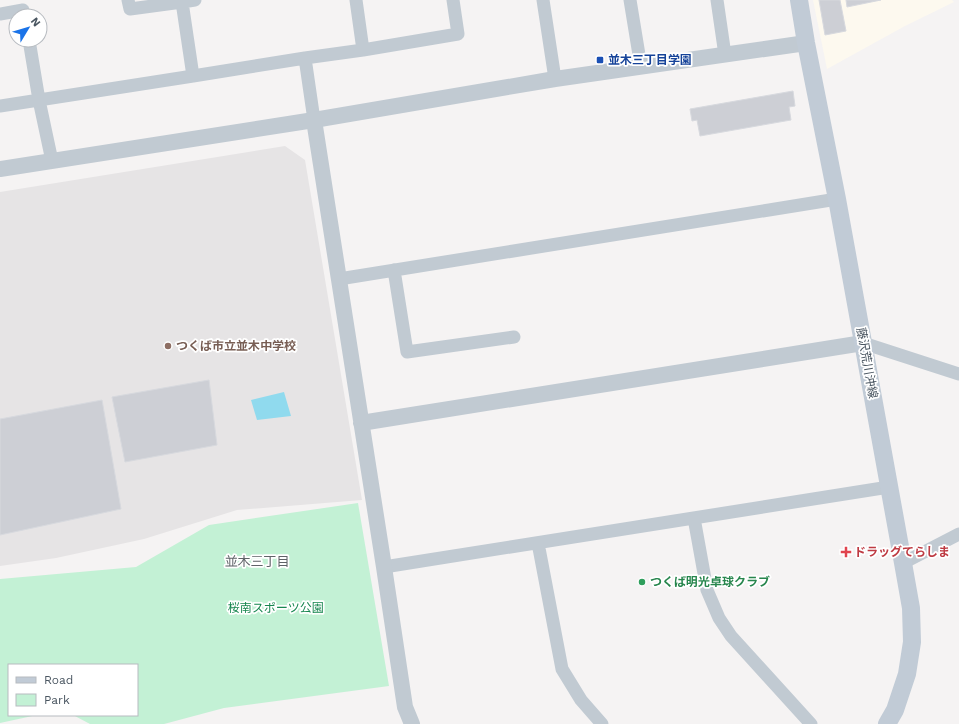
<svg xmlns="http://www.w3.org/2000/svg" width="959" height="724" font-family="'Work Sans','Noto Sans JP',sans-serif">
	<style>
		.commercial { fill: #fdf9ef }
		.education { fill: #e6e4e5 }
		.green { fill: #c3f1d5 }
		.water { fill: #90daee }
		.building { fill: #cdcfd5; stroke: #d7d9de }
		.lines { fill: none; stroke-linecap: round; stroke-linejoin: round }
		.minor { stroke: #c1cad2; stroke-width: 13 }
		.tertiary { stroke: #c1cad2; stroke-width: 16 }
		.secondary { stroke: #c1cbd6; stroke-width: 18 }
		.transit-dot { fill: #1a4fb4; stroke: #fff; stroke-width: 1.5 }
		.education-dot { fill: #8d6e63; stroke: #fff; stroke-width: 1.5 }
		.health-dot { fill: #e0444e; stroke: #fff; stroke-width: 1.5 }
		.leisure-dot { fill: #2e9e5b; stroke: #fff; stroke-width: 1.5 }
		.labels { text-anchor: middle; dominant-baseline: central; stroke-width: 3.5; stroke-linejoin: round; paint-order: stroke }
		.transit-label { font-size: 12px; font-weight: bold; fill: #164399; stroke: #fff; text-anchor: start }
		.education-label { font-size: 12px; font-weight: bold; fill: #785e54; stroke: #fff; text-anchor: start }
		.street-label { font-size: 12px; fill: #4a5661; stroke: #fff }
		.health-label { font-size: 12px; font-weight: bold; fill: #be3a42; stroke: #fff; text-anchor: start }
		.leisure-label { font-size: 12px; font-weight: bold; fill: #27864d; stroke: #fff; text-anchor: start }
		.park-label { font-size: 12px; fill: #17864f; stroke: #fff }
		.neighbourhood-label { font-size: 13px; fill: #5f6368; stroke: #fff }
	</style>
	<rect width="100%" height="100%" fill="#f5f3f3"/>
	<path class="commercial" d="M813,0H952L954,2L905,26L827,69Z"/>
	<path class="education" d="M285,146L305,160L362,500L237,510L144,539L56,558L0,566V192Z"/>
	<path class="green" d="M358,503L389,686L224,708L164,724H90L73,715H137V665H9V715H37L0,723V579L136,567L209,525Z"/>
	<path class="water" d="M284,392L291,416L257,420L251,400Z"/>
	<path class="building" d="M819,0H840L846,31L825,35Z
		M846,0H881L847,7Z
		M793,91L795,106L789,107L791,120L700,136L697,120L692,121L690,109Z
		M209,380L217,445L125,462L112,397Z
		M102,400L121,509L0,535V419Z"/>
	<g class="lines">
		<path class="minor" d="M128,0L130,9L182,2
			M195,0L182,2L193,76L305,58L314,120
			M356,0L363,50
			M543,0L555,79
			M630,0L641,67
			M717,0L725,55
			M0,14L23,10
			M29,40L39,100L52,161
			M305,58L363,50L458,34L453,0
			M0,106L193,76
			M394,270L407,352L514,337
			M339,279L837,199
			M863,343L959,374
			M694,518L707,590L719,618L731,636L811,724
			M538,543L562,669L581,700L602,724
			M903,563L959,534
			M384,567L889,487"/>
		<path class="tertiary" d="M314,120L384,567L405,707L412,724
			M0,169L314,120L555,79L806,43
			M361,423L863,343"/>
		<path class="secondary" d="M799,0L806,43L837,199L903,563L911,608L912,642L907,674L895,710L887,724"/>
	</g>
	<rect class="transit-dot" x="596" y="56" width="8" height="8" rx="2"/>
	<circle class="education-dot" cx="168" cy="346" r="4"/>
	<path class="health-dot" d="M844 546h4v4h4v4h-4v4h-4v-4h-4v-4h4z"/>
	<circle class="leisure-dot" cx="642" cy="582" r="4"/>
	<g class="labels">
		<g class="transit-label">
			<text x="608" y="60">並木三丁目学園</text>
		</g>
		<g class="education-label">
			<text x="176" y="346">つくば市立並木中学校</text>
		</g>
		<g class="street-label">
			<text transform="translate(867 363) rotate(80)">藤沢荒川沖線</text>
		</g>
		<g class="health-label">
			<text x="854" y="552">ドラッグてらしま</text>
		</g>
		<g class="leisure-label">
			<text x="650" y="582">つくば明光卓球クラブ</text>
		</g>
		<g class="park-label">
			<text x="276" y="608">桜南スポーツ公園</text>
		</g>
		<g class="neighbourhood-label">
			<text x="257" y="561">並木三丁目</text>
		</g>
	</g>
	<rect x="8" y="664" width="130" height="52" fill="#ffffff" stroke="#b7bbc0"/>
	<rect x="16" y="677" width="20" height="6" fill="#c1cbd6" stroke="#b7bbc0"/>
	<text x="44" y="684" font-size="12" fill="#4a5661">Road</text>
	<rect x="16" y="694" width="20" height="12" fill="#c3f1d5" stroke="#b7bbc0"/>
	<text x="44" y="704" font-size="12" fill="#4a5661">Park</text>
	<g transform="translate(28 28) rotate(52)"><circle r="19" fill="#ffffff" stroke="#b7bbc0"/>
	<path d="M0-3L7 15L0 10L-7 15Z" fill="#1a73e8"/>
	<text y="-6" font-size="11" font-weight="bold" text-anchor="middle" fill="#4a5661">N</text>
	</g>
</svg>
